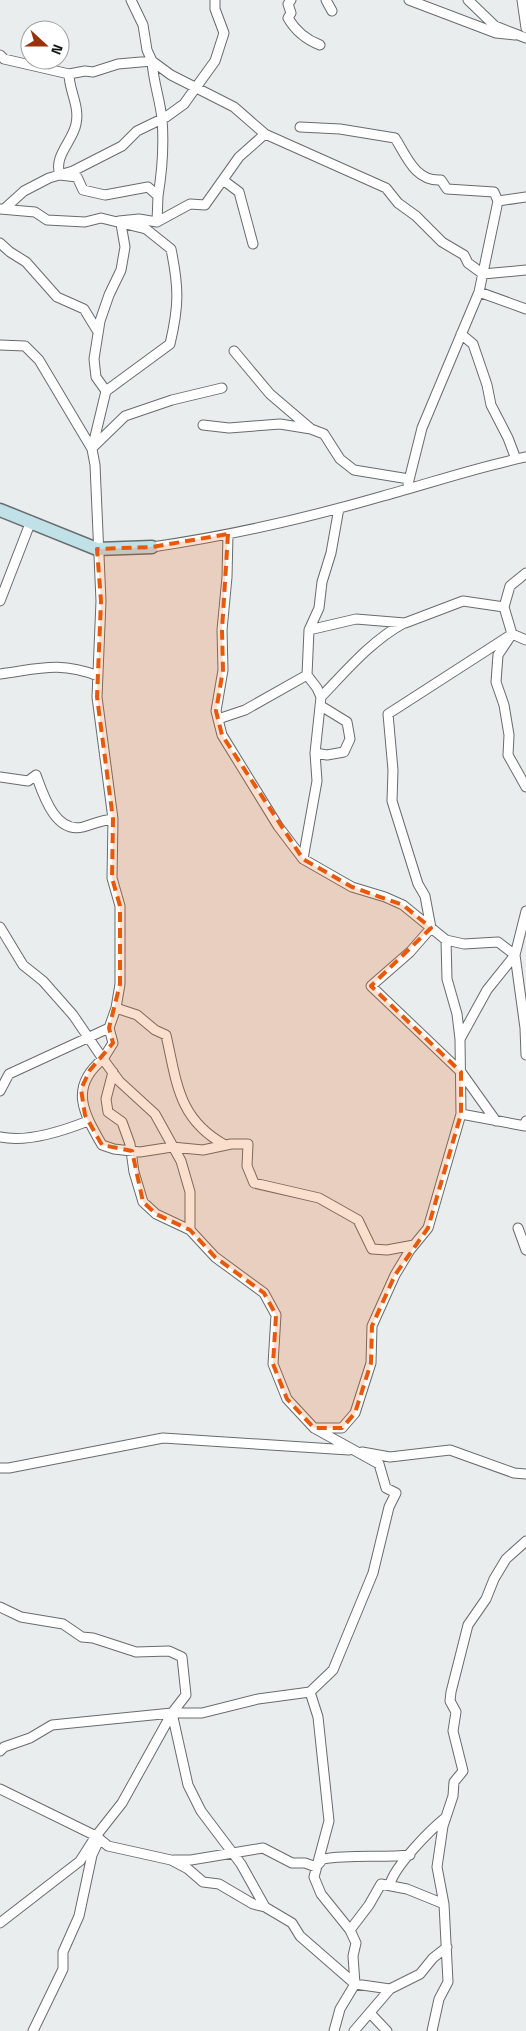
<svg xmlns="http://www.w3.org/2000/svg" width="526" height="2031" font-family="'Titillium Web',sans-serif">
	<style>
		.lines { fill: none; stroke-linecap: round; stroke-linejoin: round }
		.street-casing { stroke: #686c6d; stroke-width: 11 }
		.secondary-casing { stroke: #686c6d; stroke-width: 15 }
		.street { stroke: #fff; stroke-width: 9 }
		.secondary { stroke: #c1e1e9; stroke-width: 12 }
		.marked { fill: #e8590c; fill-opacity: 0.2; stroke: #e8590c; stroke-width: 4; stroke-dasharray: 10 6; stroke-linejoin: round }
	</style>
	<rect width="100%" height="100%" fill="#e9edee"/>
	<g class="lines">
		<g class="street-casing">
			<path id="street" d="M131,0L143,25L147,50L152,61L171,75L234,107L265,134L386,188L398,203L416,216L442,242L464,255L468,263L483,274L526,270
				M291,0L288,4L291,13L288,18C295,30 307,40 320,45
				M326,0L332,11
				M409,0L496,33L515,35
				M468,0L495,26L526,38
				M522,0L526,28
				M0,55L4,59L69,74
				M300,127L340,129L395,138C406,155 415,182 441,180L447,189L494,192L498,201
				M223,180L239,192L253,244
				M158,196C162,172 164,144 162,119C160,99 153,81 152,61L118,64L93,72L85,71L69,74C69,91 80,106 76,124C73,141 53,156 60,175L77,177L83,190L105,195L148,187L158,196L157,222L190,204L205,205L239,157L265,134
				M526,197L498,201L479,292L526,309
				M0,209L35,212L47,220L85,222L101,218L146,229L171,249C179,288 179,306 170,344L106,391L92,449
				M4,209L24,191L49,178L73,171L122,146L137,131L166,117L184,104L215,61L224,33L215,9V0
				M119,221L139,219L157,222
				M0,243L10,252L26,262L57,297L84,309L98,332
				M461,334L473,344L487,385L491,405L508,438L516,459
				M0,345L25,346L39,360L92,449L95,465L101,601L97,697L113,819L112,878L120,906V984L116,1008L109,1028L113,1043L103,1059L119,1081L155,1114L181,1161L190,1192V1230L215,1257L264,1293L276,1315L273,1364L287,1399L314,1428L379,1464L386,1488L396,1493L389,1507L373,1573L333,1670L310,1692L258,1699L202,1713H172L122,1803L96,1836L80,1861L0,1923
				M234,351L270,394L311,429
				M106,391L96,377L94,359L100,321L109,295L121,270L125,247L121,224
				M203,425L229,428L280,424L311,429L324,434L340,459L354,470L409,479
				M92,448L125,416L172,400L222,388
				M408,484L422,428L479,292
				M228,534L227,577L222,630L223,670L216,711L222,735L278,826L303,859L352,887L385,897L403,905L446,940L464,944L498,942L515,955L487,990L460,1039L461,1114
				M152,547C229,536 307,518 383,496C431,483 477,467 526,457
				M0,601L31,521
				M504,607L512,634L498,655L496,682L504,705L509,735L508,755L526,787
				M309,630L319,608L322,582L331,553L339,508
				M0,674C39,669 59,661 98,676
				M321,697C347,670 371,641 404,623
				M218,719L245,710L307,675
				M315,753L327,755L344,752L350,739L347,722L321,706
				M0,777L28,781L36,775C43,794 55,834 83,827C93,824 102,820 113,819
				M303,859L317,781L315,753L321,697L317,688L307,675L309,630L356,619L405,623L463,601L504,607L510,586L526,573
				M526,911L515,955L525,1028L526,1055
				M0,927L23,965L43,981L73,1015L103,1059C69,1087 83,1112 102,1145L114,1149L140,1152L172,1147L203,1150L231,1144H248L247,1166L254,1183L319,1198L358,1220L372,1249L387,1250L414,1245
				M446,940L447,979L457,1014L460,1039
				M116,1008L137,1015L155,1030L166,1035C177,1083 178,1119 225,1145
				M113,1072L106,1099L108,1112L122,1122L130,1144L134,1172L143,1202L156,1214L190,1230
				M0,1091L9,1074L109,1028
				M496,1121L461,1072L371,986L410,952L431,928L425,896L418,884L392,801L393,770L388,714L512,634L526,640
				M0,1137C28,1143 63,1131 88,1121
				M518,1228L526,1250
				M314,1428H342L355,1413L371,1363L372,1326L395,1275L410,1250L428,1228L461,1114L525,1126L526,1121
				M362,1452L390,1457L450,1450L514,1473L526,1474
				M0,1468H9L163,1438L349,1450
				M0,1607L21,1617L63,1624L82,1637L93,1638L136,1652L169,1651L182,1657L186,1695L172,1713L52,1725L30,1738L4,1747L0,1751
				M310,1692L318,1717L329,1821L314,1877L321,1894L350,1930
				M172,1713L188,1785L201,1811L241,1864L265,1907
				M0,1789L96,1836L108,1846L171,1860L188,1869L203,1882L219,1884L253,1904L265,1907L292,1923L300,1936L355,1984L390,1989
				M174,1860H191L263,1848L292,1863H305L316,1867L323,1859C352,1854 381,1858 410,1855
				M390,1884C395,1866 429,1831 445,1818
				M370,2013L387,2031
				M33,2031L63,1969V1952L79,1916L92,1855L99,1840
				M334,2031L340,2009L355,1984L353,1956L356,1943L350,1930L369,1905L381,1884L407,1889L444,1904
				M354,2031L390,1989L420,1974L433,1958L447,1947
				M432,2031L439,1999L448,1982L444,1904L437,1867L443,1826L453,1796L454,1782L463,1771L453,1731L456,1712L450,1701L451,1692L468,1625L486,1599L494,1579L506,1559L526,1541"/>
		</g>
		<g class="secondary-casing">
			<path id="secondary" d="M0,510L97,549L152,547"/>
		</g>
		<use href="#street" class="street"/>
		<use href="#secondary" class="secondary"/>
	</g>
	<path class="marked" d="M228,534L222,630L223,670L216,711L222,735L303,859L352,887L403,905L431,928L371,986L461,1072V1114L428,1228L395,1275L372,1326L371,1363L355,1413L342,1428H314L287,1399L273,1364L276,1315L264,1293L215,1257L190,1230L156,1214L143,1202L132,1151L102,1145L85,1115L81,1089L90,1070L113,1043L109,1028L120,984V906L112,878L113,819L97,697L101,601L97,549L152,547Z"/>
	<g transform="translate(45 45) rotate(111)"><circle r="24" fill="#ffffff" stroke="#a1a1a1"/>
	<path d="M0-4L9 19L0 12L-9 19Z" fill="#99320c"/>
	<text y="-8" font-size="14" font-weight="bold" text-anchor="middle" fill="#131515">N</text>
	</g>
</svg>
